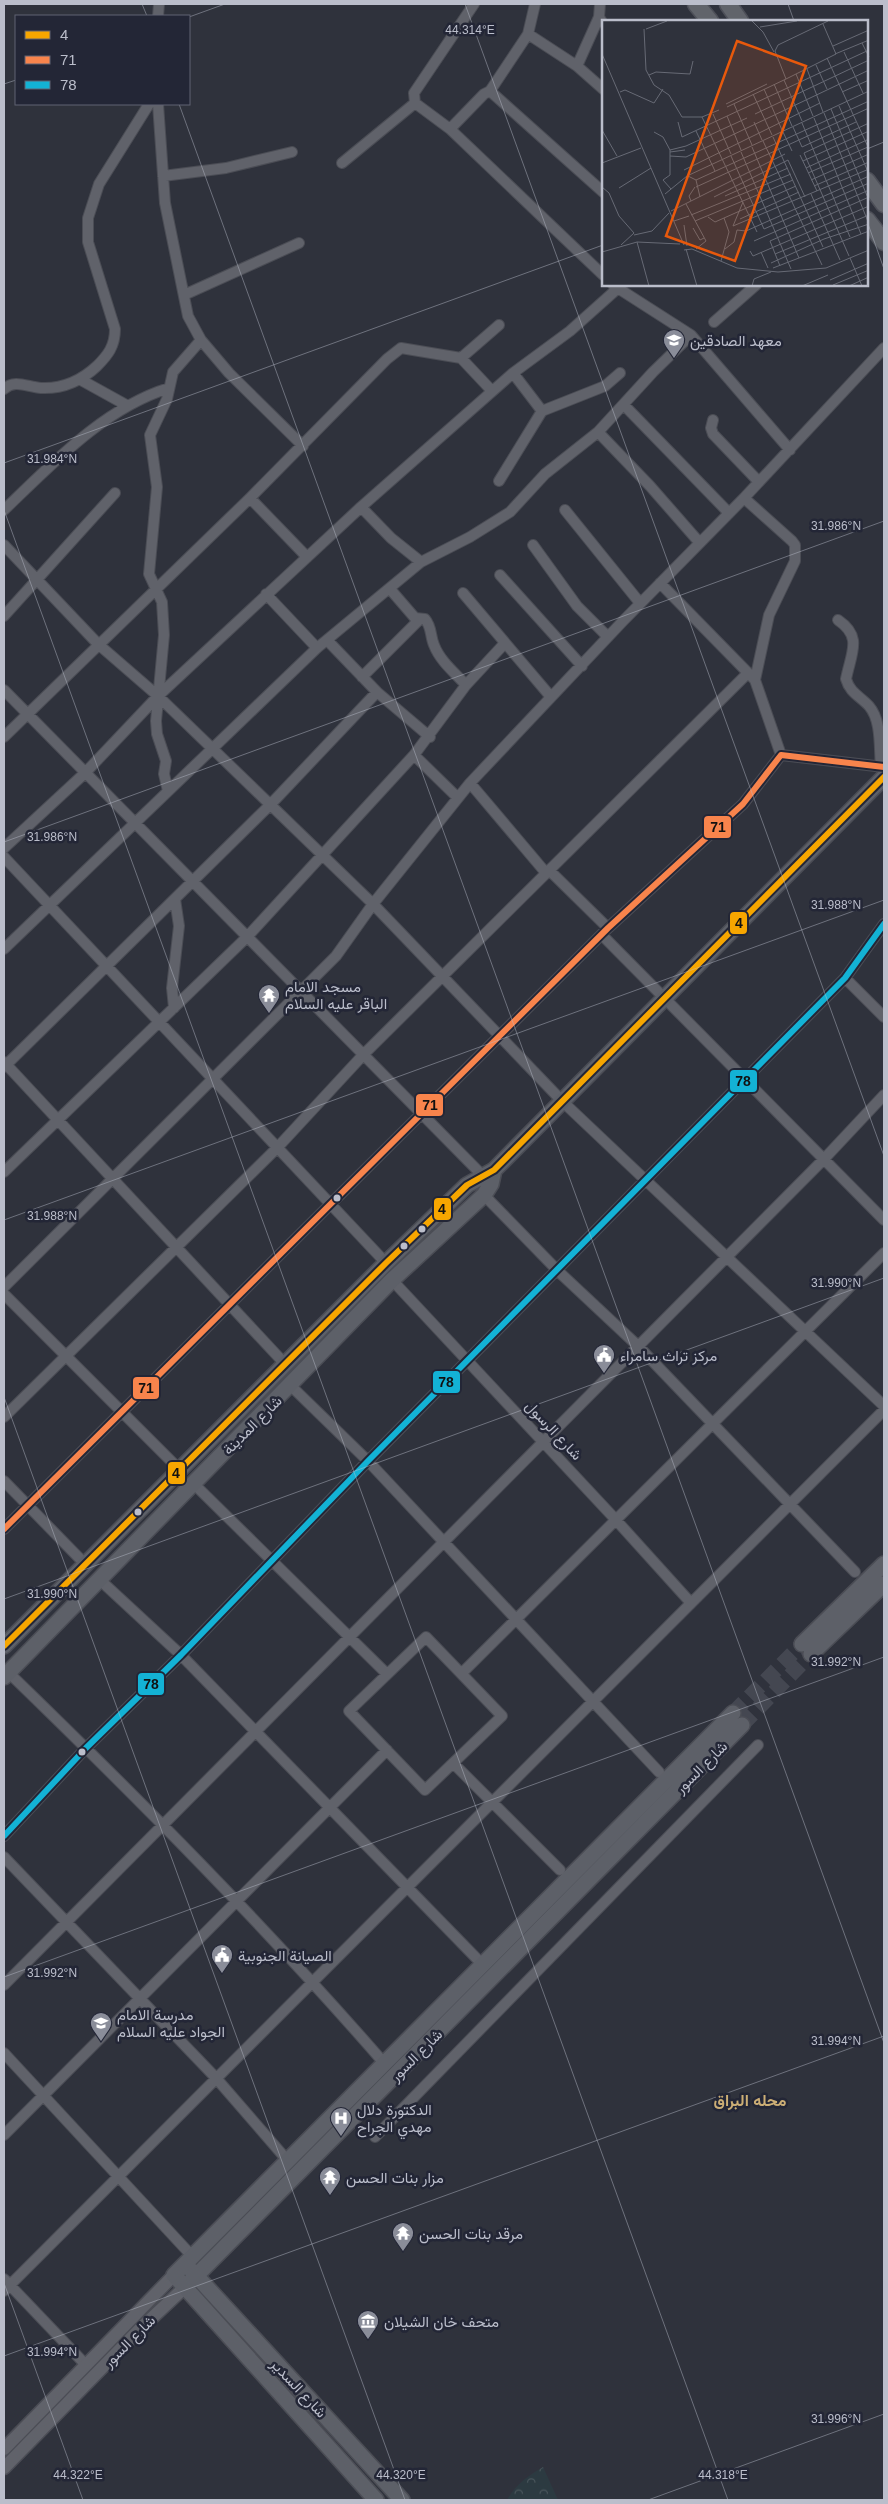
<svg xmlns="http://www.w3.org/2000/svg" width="888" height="2504" font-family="Helvetica,Vazirmatn,sans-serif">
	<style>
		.forest { fill: url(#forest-crowns) }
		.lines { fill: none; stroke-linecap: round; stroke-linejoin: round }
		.secondary-tunnel { stroke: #444751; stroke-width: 15; stroke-dasharray: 15 8; stroke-linecap: butt }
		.minor-casing { stroke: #4b4d55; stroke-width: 12 }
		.tertiary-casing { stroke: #4b4d55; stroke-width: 15 }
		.secondary-casing { stroke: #4b4d55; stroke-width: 18 }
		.primary-casing { stroke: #4d4f58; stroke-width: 19 }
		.minor { stroke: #60626a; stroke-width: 10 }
		.tertiary { stroke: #60626a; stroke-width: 12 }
		.secondary { stroke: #5d6068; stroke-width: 15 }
		.primary { stroke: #61646b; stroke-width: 16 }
		.bus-1-casing { stroke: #232636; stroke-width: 10 }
		.bus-2-casing { stroke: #232636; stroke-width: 10 }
		.bus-3-casing { stroke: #232636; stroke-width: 10 }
		.bus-1 { stroke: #f7a600; stroke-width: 6 }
		.bus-2 { stroke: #f8844c; stroke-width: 6 }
		.bus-3 { stroke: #13b2d5; stroke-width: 6 }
		.ticks { fill: none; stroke: #bbbecb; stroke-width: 1; stroke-opacity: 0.45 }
		.bus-dot { fill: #bbbecb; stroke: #232636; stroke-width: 2 }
		.labels { text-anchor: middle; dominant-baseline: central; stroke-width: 5; stroke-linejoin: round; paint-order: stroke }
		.poi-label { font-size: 15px; fill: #bbbecb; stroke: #232636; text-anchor: start }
		.street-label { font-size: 15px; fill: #bbbecb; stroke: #232636 }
		.neighbourhood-label { font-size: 16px; font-weight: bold; fill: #ccae75; stroke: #232636 }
		.inset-road { fill: none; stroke: #676a75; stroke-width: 1 }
		.view { fill: #e8590c; fill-opacity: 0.15; stroke: #e8590c; stroke-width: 2.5 }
		.inset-edge { fill: none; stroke: #bbbecb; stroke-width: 2.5 }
		.ticks-label { font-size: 12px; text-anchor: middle; fill: #bbbecb; stroke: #232636; stroke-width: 5; stroke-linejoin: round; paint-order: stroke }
		.line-badge { stroke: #232636; stroke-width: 2 }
		.pale-badge-label { font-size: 14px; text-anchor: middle; font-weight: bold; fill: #111 }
	</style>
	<defs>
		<pattern id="forest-crowns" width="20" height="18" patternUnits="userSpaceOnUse" patternTransform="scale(1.25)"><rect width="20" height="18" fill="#2c3a41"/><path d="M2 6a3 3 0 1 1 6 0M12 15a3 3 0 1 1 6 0" fill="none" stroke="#49555b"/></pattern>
	</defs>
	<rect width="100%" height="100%" fill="#2f323c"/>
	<path class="forest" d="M543,2467L558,2500H507C515,2485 528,2476 543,2467Z"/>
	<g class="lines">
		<path class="secondary-tunnel" d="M733,1713L802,1644
			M742,1725L811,1654"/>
		<g class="minor-casing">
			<path id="minor" d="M474,4L414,93L415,103L450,129L603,275
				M600,4L599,17L602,22
				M158,16L159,4
				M528,34L577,66L603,89
				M577,66L599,17
				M490,91L528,34L535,4
				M158,104L165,203L188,316L201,340L229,373L303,446
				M450,129L484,94L490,91L603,192
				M342,163L415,103
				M163,176L226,168L292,152
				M613,285L691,335L790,450
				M184,295L299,243
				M714,322L756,285
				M461,358L499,325
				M513,373L542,411
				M81,380L128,406
				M4,389C15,379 27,387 41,388C63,389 81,381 97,366C108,355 115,346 115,329L88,242V218L99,184L149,104
				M624,405L728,512
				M713,420L711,428L713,434L759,482
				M598,432L650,486L699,542
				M499,481L542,411L605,386L620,373
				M250,498L307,557
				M744,498L792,541L795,545V561L769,615L755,680
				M361,507L391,538L421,562
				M4,510C52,464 104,408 169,388
				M565,510L640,603
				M4,545L98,644L158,696L373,904L562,1101L884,1406
				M533,545L577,606L608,637
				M500,575L582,666
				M660,583L755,680L781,755
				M390,589L415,618L425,619C432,627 430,636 434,645C440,661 455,673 466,685
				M463,593L551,697
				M266,594L317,648
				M4,616L115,493
				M838,620C863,637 851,653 846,679C850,693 860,696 869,706C882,721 879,748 881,767
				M327,640L377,692L430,737
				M362,677L419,620
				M4,690L486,1179
				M4,737L250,498L387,359L401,348L461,358L492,391
				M414,755L457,797
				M470,783L546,873
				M168,791L164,774L166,761L157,734L156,721L164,635L162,602L149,574L157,487L150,435L167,399L173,372L201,340
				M4,848L85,773L158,696L361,507L513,373L570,331L617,289
				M4,857L386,1263
				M549,870L608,928
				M602,935L884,1220
				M4,949L317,648L421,562L470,537L510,512L545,474L598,432L653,372L691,335
				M845,978L884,1017
				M174,1008L172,988L179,926L175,899
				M4,1062L285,1364
				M4,1067L270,805L377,692
				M4,1172L247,937L414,755L466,685L505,643
				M484,1195L558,1271L638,1346L855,1572
				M392,1280L616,1520L691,1603
				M4,1287L336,956L373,904L470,783L623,621L744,498L884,348
				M4,1294L179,1469
				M291,1386L368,1461L659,1772
				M4,1417L277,1148L364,1054L748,673
				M4,1481L85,1564
				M194,1484L387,1674
				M4,1529L608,928L743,804L781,755L884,767
				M100,1580L181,1655L482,1964
				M426,1637L502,1716L425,1790L349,1711Z
				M8,1672C138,1798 266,1927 384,2063
				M462,1673L884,1253
				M453,1763L560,1870
				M4,1836L86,1748L181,1655L368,1461L845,978L884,924
				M4,1857L216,2078L287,2160
				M4,1985L824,1159L884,1095
				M4,2053L192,2256
				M4,2135L387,1750
				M375,2137L758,1745
				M4,2279L85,2364
				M4,2291L884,1410"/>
		</g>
		<g class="tertiary-casing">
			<path id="tertiary" d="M4,2449L174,2275
				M4,2468L139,2330L185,2287"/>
		</g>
		<g class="secondary-casing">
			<path id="secondary" d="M802,1644L884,1564
				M4,1646L386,1263L467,1185L494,1170L884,777
				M811,1654L884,1584
				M4,1677L392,1280L484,1195L491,1184L494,1170
				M191,2270L402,2500
				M185,2287L742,1725
				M376,2500L174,2275L733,1713"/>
		</g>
		<g class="primary-casing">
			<path id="primary" d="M696,4L710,21
				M728,4L740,21
				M867,181L884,204
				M867,220L884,242"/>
		</g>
		<use href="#minor" class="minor"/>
		<use href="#tertiary" class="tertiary"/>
		<use href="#secondary" class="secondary"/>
		<use href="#primary" class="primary"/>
		<g class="bus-1-casing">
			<path id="bus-1" d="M4,1646L386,1263L467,1185L494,1170L884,777"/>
		</g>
		<g class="bus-2-casing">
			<path id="bus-2" d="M4,1529L608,928L743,804L781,755L884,767"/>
		</g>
		<g class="bus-3-casing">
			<path id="bus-3" d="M4,1836L86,1748L181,1655L368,1461L845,978L884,924"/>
		</g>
		<use href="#bus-1" class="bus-1"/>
		<use href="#bus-2" class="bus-2"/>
		<use href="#bus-3" class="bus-3"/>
	</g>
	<path class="ticks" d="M142,4L147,16M465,4L884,1156M788,4L794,21M189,17L225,4M4,84L16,80M179,104L884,2043M867,149L884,142M867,221L884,269M4,463L603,245M4,510L728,2500M4,842L884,521M4,1220L884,900M4,1397L405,2500M4,1599L884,1278M4,1977L884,1657M4,2283L83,2500M4,2356L884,2036M648,2500L884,2414"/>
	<defs>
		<g id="university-pin" transform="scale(1.125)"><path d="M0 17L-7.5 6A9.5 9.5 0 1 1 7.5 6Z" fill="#8a8d99" stroke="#232636"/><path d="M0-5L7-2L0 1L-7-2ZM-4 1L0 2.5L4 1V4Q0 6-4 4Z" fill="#fff"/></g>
		<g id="temple-pin" transform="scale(1.125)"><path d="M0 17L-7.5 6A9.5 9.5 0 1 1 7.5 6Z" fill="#8a8d99" stroke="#232636"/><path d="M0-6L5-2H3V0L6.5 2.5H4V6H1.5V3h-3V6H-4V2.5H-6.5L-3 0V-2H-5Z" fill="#fff"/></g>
		<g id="civic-pin" transform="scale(1.125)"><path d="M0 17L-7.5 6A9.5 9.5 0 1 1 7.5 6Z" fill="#8a8d99" stroke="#232636"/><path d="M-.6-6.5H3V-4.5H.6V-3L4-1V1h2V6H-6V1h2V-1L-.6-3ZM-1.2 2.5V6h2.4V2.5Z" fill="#fff"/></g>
		<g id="school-pin" transform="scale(1.125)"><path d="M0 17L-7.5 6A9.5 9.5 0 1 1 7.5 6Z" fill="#8a8d99" stroke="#232636"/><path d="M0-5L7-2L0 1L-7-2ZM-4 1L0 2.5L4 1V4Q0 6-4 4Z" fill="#fff"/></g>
		<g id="hospital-pin" transform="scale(1.125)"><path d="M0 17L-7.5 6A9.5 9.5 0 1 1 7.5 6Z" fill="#8a8d99" stroke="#232636"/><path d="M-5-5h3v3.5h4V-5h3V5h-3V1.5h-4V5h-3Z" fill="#fff"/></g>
		<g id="museum-pin" transform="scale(1.125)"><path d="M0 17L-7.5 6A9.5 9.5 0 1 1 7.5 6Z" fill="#8a8d99" stroke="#232636"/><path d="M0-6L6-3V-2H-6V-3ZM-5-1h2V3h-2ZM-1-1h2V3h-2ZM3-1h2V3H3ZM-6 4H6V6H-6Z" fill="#fff"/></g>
	</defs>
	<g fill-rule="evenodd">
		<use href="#university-pin" x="674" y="340"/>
		<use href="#temple-pin" x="269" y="995"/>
		<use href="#civic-pin" x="604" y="1355"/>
		<use href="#civic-pin" x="222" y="1955"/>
		<use href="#school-pin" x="101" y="2023"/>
		<use href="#hospital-pin" x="341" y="2118"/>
		<use href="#temple-pin" x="330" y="2177"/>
		<use href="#temple-pin" x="403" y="2233"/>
		<use href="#museum-pin" x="368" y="2321"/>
	</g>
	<g class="bus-dot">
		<circle cx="337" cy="1198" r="4.5"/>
		<circle cx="422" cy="1229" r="4.5"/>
		<circle cx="404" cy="1246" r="4.5"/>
		<circle cx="138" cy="1512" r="4.5"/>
		<circle cx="82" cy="1752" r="4.5"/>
	</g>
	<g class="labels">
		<g class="poi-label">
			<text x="690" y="340">معهد الصادقين</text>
			<text x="285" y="986">مسجد الامام<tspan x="285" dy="17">الباقر عليه السلام</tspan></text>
			<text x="620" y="1355">مركز تراث سامراء</text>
			<text x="238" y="1955">الصيانة الجنوبية</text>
			<text x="117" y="2014">مدرسة الامام<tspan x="117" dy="17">الجواد عليه السلام</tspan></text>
			<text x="357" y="2109">الدكتورة دلال<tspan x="357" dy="17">مهدي الجراح</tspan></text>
			<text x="346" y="2177">مزار بنات الحسن</text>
			<text x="419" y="2233">مرقد بنات الحسن</text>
			<text x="384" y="2321">متحف خان الشيلان</text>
		</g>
		<g class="street-label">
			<text transform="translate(252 1425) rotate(-45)">شارع المدينة</text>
			<text transform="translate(554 1430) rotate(47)">شارع الرسول</text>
			<text transform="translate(701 1767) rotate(-45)">شارع السور</text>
			<text transform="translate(416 2055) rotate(-45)">شارع السور</text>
			<text transform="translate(129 2341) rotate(-45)">شارع السور</text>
			<text transform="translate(299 2388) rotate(47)">شارع السدير</text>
		</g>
		<g class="neighbourhood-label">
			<text x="750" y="2100">محله البراق</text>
		</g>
	</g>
	<g transform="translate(602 20)">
		<rect width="266" height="266" fill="#2f323c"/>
		<path class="inset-road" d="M150,1L161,12L172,32M158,7L195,1M42,9L44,50L52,65L67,75L80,97H100L117,90M44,9L65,1M260,23L267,37M176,25L226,1M231,26L267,10M242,32L261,73M0,34L82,225M233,34L267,20M225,38L267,129M214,45L225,69M205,49L221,92M194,54L211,96M47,55L54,52L88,54L91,41M184,59L234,34L221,4M182,60L200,101M172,64L190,106M162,69L180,110M18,72L23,70L52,83L61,69M240,72L267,60M151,74L170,115M124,84L165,64M132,84L150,125M237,86L267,154M125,87L184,59L173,31L176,25M229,89L266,178M222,93L267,204M111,94L129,134M153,94L267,40M125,96L139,130M100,97L155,212M212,98L259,214M76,102L80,117L267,30M152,102L160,120M200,103L248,217M191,107L200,127L254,102M0,110L15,136M94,111L113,151M52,112L61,117L68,130V155L61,160L69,169M181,112L190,131M171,117L221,227M161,121L220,245M150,127L197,238M68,130L84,126L145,98M68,132L83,130M139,132L189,249M198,135L215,171M68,136L84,137L267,50M129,136L162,209L267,163M201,141L267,111M0,143L39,128M204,148L267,119M82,150L218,83M206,153L266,127M86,156L94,160L267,81M94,160L98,177M209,160L267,134M212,166L267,142M0,167L7,173L17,196L32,213L19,225M94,167L267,88M17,168L49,148M63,174L85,156L267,71M209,174L238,240M123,176L186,148M112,177L186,140L203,177M89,181L87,176L93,167M84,184L104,221L94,229M69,191L183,134M89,195L189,154M106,197L113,202L194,166M138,199L197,172M72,201L87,196M93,201L191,160M82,205L85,226M131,206L267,149M131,206L141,182M91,208L98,220L102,218M32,215L50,211L67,193M152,221L267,170M35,222L47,266M84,229L95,266M123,229L132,222L135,210L144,211L267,156M82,230L90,229L135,248L176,252L224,248L267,230M148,231L151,236L267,186M0,232L35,222L78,224M159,232L166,248M173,234L267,195M247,236L202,133L267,103M248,238L260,266M119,241L127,212L122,198M169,243L222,219L267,204M178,246L168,221L267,177M171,248L267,211M228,260L267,243M231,265L267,250M150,266L152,259L169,252M200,266L226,255M247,266L267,257"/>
		<path class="view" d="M135,21L204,46L133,241L64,216Z"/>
		<rect width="266" height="266" class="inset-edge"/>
	</g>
	<g class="ticks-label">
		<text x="470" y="34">44.314°E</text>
		<text x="52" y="463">31.984°N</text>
		<text x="836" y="530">31.986°N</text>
		<text x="52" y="841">31.986°N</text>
		<text x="836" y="909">31.988°N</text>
		<text x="52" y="1220">31.988°N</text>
		<text x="836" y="1287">31.990°N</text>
		<text x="52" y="1598">31.990°N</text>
		<text x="836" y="1666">31.992°N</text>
		<text x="52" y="1977">31.992°N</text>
		<text x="836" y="2045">31.994°N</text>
		<text x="52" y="2356">31.994°N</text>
		<text x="836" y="2423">31.996°N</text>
		<text x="78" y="2479">44.322°E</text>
		<text x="401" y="2479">44.320°E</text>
		<text x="723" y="2479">44.318°E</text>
	</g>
	<g class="line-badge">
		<rect x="703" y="815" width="29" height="24" rx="5" fill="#f8844c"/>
		<rect x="729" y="911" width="19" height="24" rx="5" fill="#f7a600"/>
		<rect x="729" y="1069" width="29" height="24" rx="5" fill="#13b2d5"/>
		<rect x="415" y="1093" width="29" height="24" rx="5" fill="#f8844c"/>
		<rect x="433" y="1197" width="19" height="24" rx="5" fill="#f7a600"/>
		<rect x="432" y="1370" width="29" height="24" rx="5" fill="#13b2d5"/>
		<rect x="132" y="1376" width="28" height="24" rx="5" fill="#f8844c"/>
		<rect x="167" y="1461" width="19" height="24" rx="5" fill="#f7a600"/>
		<rect x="137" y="1672" width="28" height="24" rx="5" fill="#13b2d5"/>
	</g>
	<g class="pale-badge-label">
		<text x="718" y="832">71</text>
		<text x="739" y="928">4</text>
		<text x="743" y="1086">78</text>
		<text x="430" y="1110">71</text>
		<text x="442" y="1214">4</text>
		<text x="446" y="1387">78</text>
		<text x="146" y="1393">71</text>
		<text x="176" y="1478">4</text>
		<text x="151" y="1689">78</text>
	</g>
	<rect width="888" height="2504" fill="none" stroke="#bbbecb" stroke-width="10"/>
	<rect x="15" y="15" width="175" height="90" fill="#232636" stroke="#606372"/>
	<rect x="25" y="31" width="25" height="8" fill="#f7a600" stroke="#606372"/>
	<text x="60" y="40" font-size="15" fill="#bbbecb">4</text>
	<rect x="25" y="56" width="25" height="8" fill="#f8844c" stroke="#606372"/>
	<text x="60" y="65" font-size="15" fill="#bbbecb">71</text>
	<rect x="25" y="81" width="25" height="8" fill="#13b2d5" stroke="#606372"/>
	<text x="60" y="90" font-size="15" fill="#bbbecb">78</text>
</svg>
